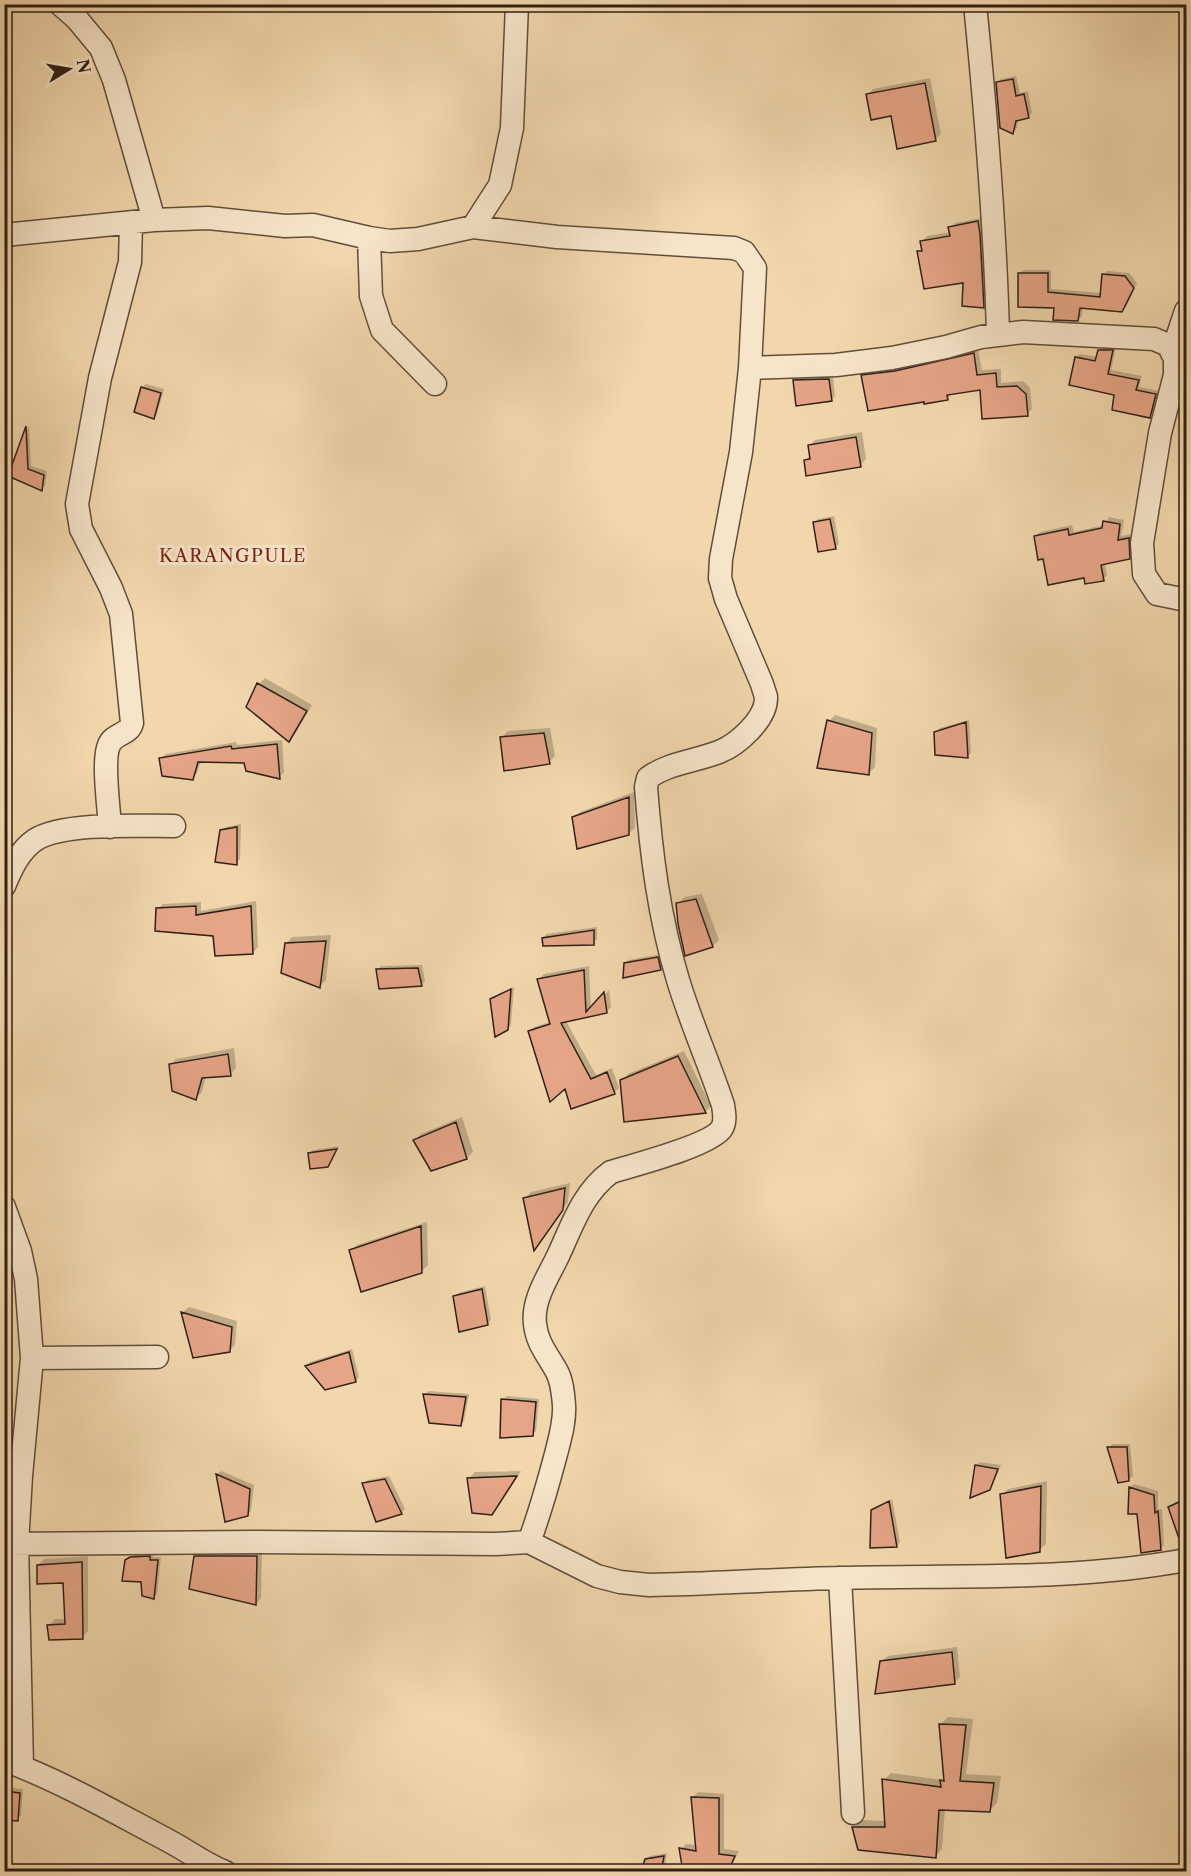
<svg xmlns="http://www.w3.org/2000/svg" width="1191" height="1876" font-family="'Libre Caslon Text',serif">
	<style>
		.shadow { fill: #0003 }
		.building { fill: #e6a587; stroke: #2f2015; stroke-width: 1.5 }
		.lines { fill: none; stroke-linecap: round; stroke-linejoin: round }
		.minor-casing { stroke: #604e3b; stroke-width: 25 }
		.minor { stroke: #f7e5ca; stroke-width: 22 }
		.labels { text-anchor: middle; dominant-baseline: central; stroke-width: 6; stroke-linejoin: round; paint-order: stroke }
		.quarter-label { font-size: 18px; letter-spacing: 1.5px; fill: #7a1f14; stroke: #f7e5ca }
	</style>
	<rect width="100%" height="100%" fill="#f2d7ad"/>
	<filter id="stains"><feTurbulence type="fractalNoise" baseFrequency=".00333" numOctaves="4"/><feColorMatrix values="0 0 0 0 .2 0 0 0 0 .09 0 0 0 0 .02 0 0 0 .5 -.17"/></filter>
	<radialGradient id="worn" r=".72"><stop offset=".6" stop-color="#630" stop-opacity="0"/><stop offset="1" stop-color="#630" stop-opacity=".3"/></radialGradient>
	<path class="shadow" d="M1016,76L1020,93L1028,91L1032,113L1028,117L1018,119L1017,128L1013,132L998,82L1001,79Z
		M930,78L941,134L935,140L867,95L873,89Z
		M982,218L988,302L983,306L965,281L919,252L923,248L922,241L927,236L951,232L950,228L955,223Z
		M1023,270H1051V289L1102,293L1103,275L1107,271L1129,273L1137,283L1126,307L1122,311L1083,307L1082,316L1078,320L1055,306L1020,274Z
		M1103,346L1116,347L1111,370L1142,376L1139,387L1159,391L1153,412L1149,416L1076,357L1080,354L1098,357L1099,350Z
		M978,349L982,370L1001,369V383L1023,381L1030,388L1032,409L1027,414L981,388L952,394L947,399L925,401L863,376L868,371Z
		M833,376L835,396L831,400L794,381L798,377Z
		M146,384L164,389L157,414L153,418L142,387Z
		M29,425L31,466L47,471L45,486L41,489L10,475Z
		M862,432L866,459L860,465L805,460L811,455L809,446L815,440Z
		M834,516L839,544L835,548L814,523L818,519Z
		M1109,517L1124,520L1121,536L1133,534V553L1129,558L1105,562L1107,575L1103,580L1085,576L1044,558L1035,536L1040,532L1072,525L1074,532L1104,525Z
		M265,678L312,705L295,734L289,740L248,707L259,684Z
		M835,715L877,728L875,767L869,773L829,721Z
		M969,720L971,753L967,757L936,732L940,728Z
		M550,728L555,756L549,762L502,737L508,731Z
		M282,740L284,772L279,777L246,761H201L197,773L192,778L160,759L166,754L236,742L237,745Z
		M634,792L635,828L628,834L574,818L580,812Z
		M241,824L240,859L236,863L222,831L226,827Z
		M702,894L719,940L713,946L686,954L678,904L684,897Z
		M256,901L258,947L253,953L158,909L163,904L201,902V911Z
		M597,927V939L593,943L543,938L547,934Z
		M331,935L326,980L320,986L286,944L292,937Z
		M661,954L664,964L660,968L625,964L629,960Z
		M422,965L425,981L421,985L378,970L381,966Z
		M589,966L591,1010L609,990L611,1007L606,1012L566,1021L596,1075L612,1068L619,1088L614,1093L565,1086L529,1032L534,1027L550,1022L539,979L544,974Z
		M514,987L511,1025L507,1029L491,999Z
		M234,1048L236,1068L230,1075L206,1076L202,1092L196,1098L170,1065L176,1059Z
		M684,1051L711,1106L705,1112L622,1081L628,1074Z
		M462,1117L473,1152L467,1158L415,1140L421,1134Z
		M339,1146L327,1166L309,1153L313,1150Z
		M570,1183L568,1202L535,1248L525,1198L531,1192Z
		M427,1222L428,1265L421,1272L351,1251L357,1245Z
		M485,1286L491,1320L487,1324L454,1297L458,1293Z
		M189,1307L237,1321L235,1345L229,1351L195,1357L183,1312Z
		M352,1349L359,1377L356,1381L307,1366L310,1362Z
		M428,1391L469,1394L464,1421L460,1424L425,1395Z
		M507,1396L539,1399L536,1431L532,1434L503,1400Z
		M1112,1444H1130L1133,1476L1129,1479L1109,1448Z
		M980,1462L1001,1465L993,1484L989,1488L976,1465Z
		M221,1471L254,1485L251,1511L247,1515L226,1521L217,1474Z
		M521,1471L498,1507L491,1513L469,1478L475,1472Z
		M389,1476L405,1509L401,1513L364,1483L368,1480Z
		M1047,1481L1046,1544L1039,1550L1002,1495L1008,1489Z
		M1134,1484L1158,1491V1510L1162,1509L1164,1545L1160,1549L1138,1513L1130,1487Z
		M1186,1497V1544L1183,1545L1169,1508L1175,1502Z
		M892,1499L900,1542L896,1546L872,1510Z
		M262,1550L261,1598L256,1604L195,1557L201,1552Z
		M135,1553H153V1557H161L157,1594L153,1598L126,1561Z
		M88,1556V1631L82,1637L49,1625L55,1619H66L64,1581L38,1565L44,1559Z
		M957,1647L960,1677L954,1683L881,1662L888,1656Z
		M948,1717L973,1719L966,1774L1001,1776L997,1803L990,1810L945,1809L942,1849L935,1857L853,1828L860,1820L886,1821L884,1780L891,1773L943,1780L945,1777L940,1725Z
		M4,1787L23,1789L21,1815L17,1819L4,1818Z
		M698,1792L724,1794V1849L739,1851L728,1872L681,1849L686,1844L697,1845L693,1797Z
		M667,1853L664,1872H643L646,1860L650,1856Z"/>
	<path class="building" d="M1013,79L1016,96L1024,94L1029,118L1016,121L1013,134L1000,128L996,82Z
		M925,83L936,141L897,149L891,116L871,120L866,94Z
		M978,221L980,234L984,308L962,306L963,283L924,289L917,251H922L920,241L950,236L948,227Z
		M1018,273H1048V292L1100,297L1102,274L1125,276L1134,288L1122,312L1080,308L1078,321L1053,320L1054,308L1018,307Z
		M1098,350H1113L1108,374L1139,380L1136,390L1156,394L1150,418L1112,410L1114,395L1069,385L1075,357L1095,361Z
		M974,353L977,375L996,373L997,387L1017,386L1026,394L1028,416L982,419L980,390L947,395L948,400L924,404V402L868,411L861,375L895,371Z
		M829,379L832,401L796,406L793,380Z
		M141,387L161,393L154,419L134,412Z
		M26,426L28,469L44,475L42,491L8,476Z
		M856,437L861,467L806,476L804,460L810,459L808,445Z
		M830,519L836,549L818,552L813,522Z
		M1103,521L1120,524L1118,540L1129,538L1130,559L1101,565L1104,581L1085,584L1084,578L1048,585L1043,559L1038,560L1034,536L1068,529L1069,535L1102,528Z
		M257,683L307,711L289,742L246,707Z
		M827,720L872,733L869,775L817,768Z
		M966,722L968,758L935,755L934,732Z
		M544,733L550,764L504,771L500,737Z
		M277,744L280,779L246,771L244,763L198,762L193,780L162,776L159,758L231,746L232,749Z
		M629,797V835L577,849L572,817Z
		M237,827V865L215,862L220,830Z
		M696,899L713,947L685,956L678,924L676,903Z
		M196,906V915L251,906L253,954L215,956L213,936L155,931L156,908Z
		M594,930V945L543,946L542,938Z
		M326,941L320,988L281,973L285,943Z
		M658,957L661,970L623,978L624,963Z
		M418,968L422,986L379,989L376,969Z
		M584,970L586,1012L604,992L607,1013L561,1023L591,1079L607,1072L615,1094L571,1109L565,1089L550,1102L528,1031L550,1024L537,979Z
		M511,989L508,1030L495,1037L490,999Z
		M228,1054L231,1076L202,1078L196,1100L172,1091L169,1064Z
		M678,1056L706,1113L624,1122L620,1080Z
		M456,1122L467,1159L431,1171L413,1140Z
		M337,1149L328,1167L310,1169L308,1153Z
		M565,1188L563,1210L534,1251L523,1198Z
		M421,1226L422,1273L361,1292L349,1250Z
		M482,1289L488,1325L459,1332L453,1296Z
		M181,1312L232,1327L230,1352L193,1358Z
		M349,1352L356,1382L325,1390L305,1366Z
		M423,1394L466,1397L461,1426L429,1423Z
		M501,1399L536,1402L533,1436L500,1438Z
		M1107,1447H1127L1129,1481L1118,1483Z
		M975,1465L998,1469L990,1490L970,1498Z
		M216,1474L250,1489L248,1516L225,1522Z
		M517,1476L492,1515L472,1513L467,1478Z
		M385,1479L402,1514L376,1522L362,1483Z
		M1041,1486L1040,1552L1006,1558L1000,1494Z
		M1129,1487L1154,1495L1155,1513L1158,1511L1161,1550L1141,1553L1137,1514H1128Z
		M1186,1499V1547H1182L1168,1507Z
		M889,1501L897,1547L870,1548L871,1510Z
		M150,1556V1560H158L154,1599L142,1596L141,1582L122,1581L125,1560L130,1557Z
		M257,1556L256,1605L189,1589L194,1556Z
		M82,1562L83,1639L49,1640L47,1625L65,1624L63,1583L37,1584V1565Z
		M952,1652L955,1684L875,1694L880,1661Z
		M939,1724L966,1725L960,1781L994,1783L990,1812L939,1810L936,1858L858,1850L852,1827H885L882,1779L941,1787L940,1780L944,1781Z
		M4,1791L20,1793L18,1821L4,1820Z
		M691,1797L719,1798V1854L735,1856L728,1872H683L679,1848L696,1851Z
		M664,1856L661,1872H641L645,1859Z"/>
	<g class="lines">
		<g class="minor-casing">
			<path id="minor" d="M60,4L77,19L101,48L114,80L154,220
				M975,4C986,114 995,224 998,334
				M473,227L500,185L512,128L517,4
				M4,235L154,220L208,218L285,226L313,225L369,238L390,241L418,239L473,227L557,237L734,248L744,252L755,268L750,368L836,365L892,358L946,347L981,337L1023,332L1154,339L1168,345L1175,358V375L1160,433L1142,543L1144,574L1157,594L1186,600
				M369,238L371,296L382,330L435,384
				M1172,353L1186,311
				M110,827C109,808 102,761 109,745C114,733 129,735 132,723L121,614L111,588L81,529L77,504L100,378L130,262L131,224
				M4,886C11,869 19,851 35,840C63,822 140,826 174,826
				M4,1207L20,1251L26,1279L32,1358L21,1476L17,1544L22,1766
				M32,1358L157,1357
				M529,1542C540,1513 548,1484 556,1454C560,1438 565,1422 564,1405C563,1393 562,1380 556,1370C547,1354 537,1343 535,1324C532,1300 548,1277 558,1256C572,1226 583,1192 611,1172C634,1165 712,1145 722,1128C726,1121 724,1112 723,1105C709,1063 691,1023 678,980C659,917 651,853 646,787L648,778C668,763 696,761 719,752C737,745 767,719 766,697C765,693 763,688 762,684L726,599L720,578L721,559L741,452L750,368
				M4,1544L259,1542L496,1544L529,1542L597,1576L620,1582L649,1585C713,1584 777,1579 841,1578C956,1575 1072,1581 1186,1560
				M840,1578L853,1813
				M4,1760C61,1781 116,1813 169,1841C188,1851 206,1865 225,1872"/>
		</g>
		<use href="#minor" class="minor"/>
	</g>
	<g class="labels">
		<g class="quarter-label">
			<text x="233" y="556">KARANGPULE</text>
		</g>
	</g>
	<rect width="1191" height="1876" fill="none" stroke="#f2d7ad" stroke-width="24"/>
	<rect x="6" y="6" width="1179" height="1864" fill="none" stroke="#2f2015" stroke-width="3"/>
	<rect x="12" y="12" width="1167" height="1852" fill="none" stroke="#2f2015" stroke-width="1.5"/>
	<g transform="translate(69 69) rotate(79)" stroke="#f7e5ca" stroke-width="4.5" paint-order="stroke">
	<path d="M0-4.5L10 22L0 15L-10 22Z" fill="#2f2015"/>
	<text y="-9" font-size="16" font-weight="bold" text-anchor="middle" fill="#2f2015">N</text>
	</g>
	<rect width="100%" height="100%" filter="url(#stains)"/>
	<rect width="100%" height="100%" fill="url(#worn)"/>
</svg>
